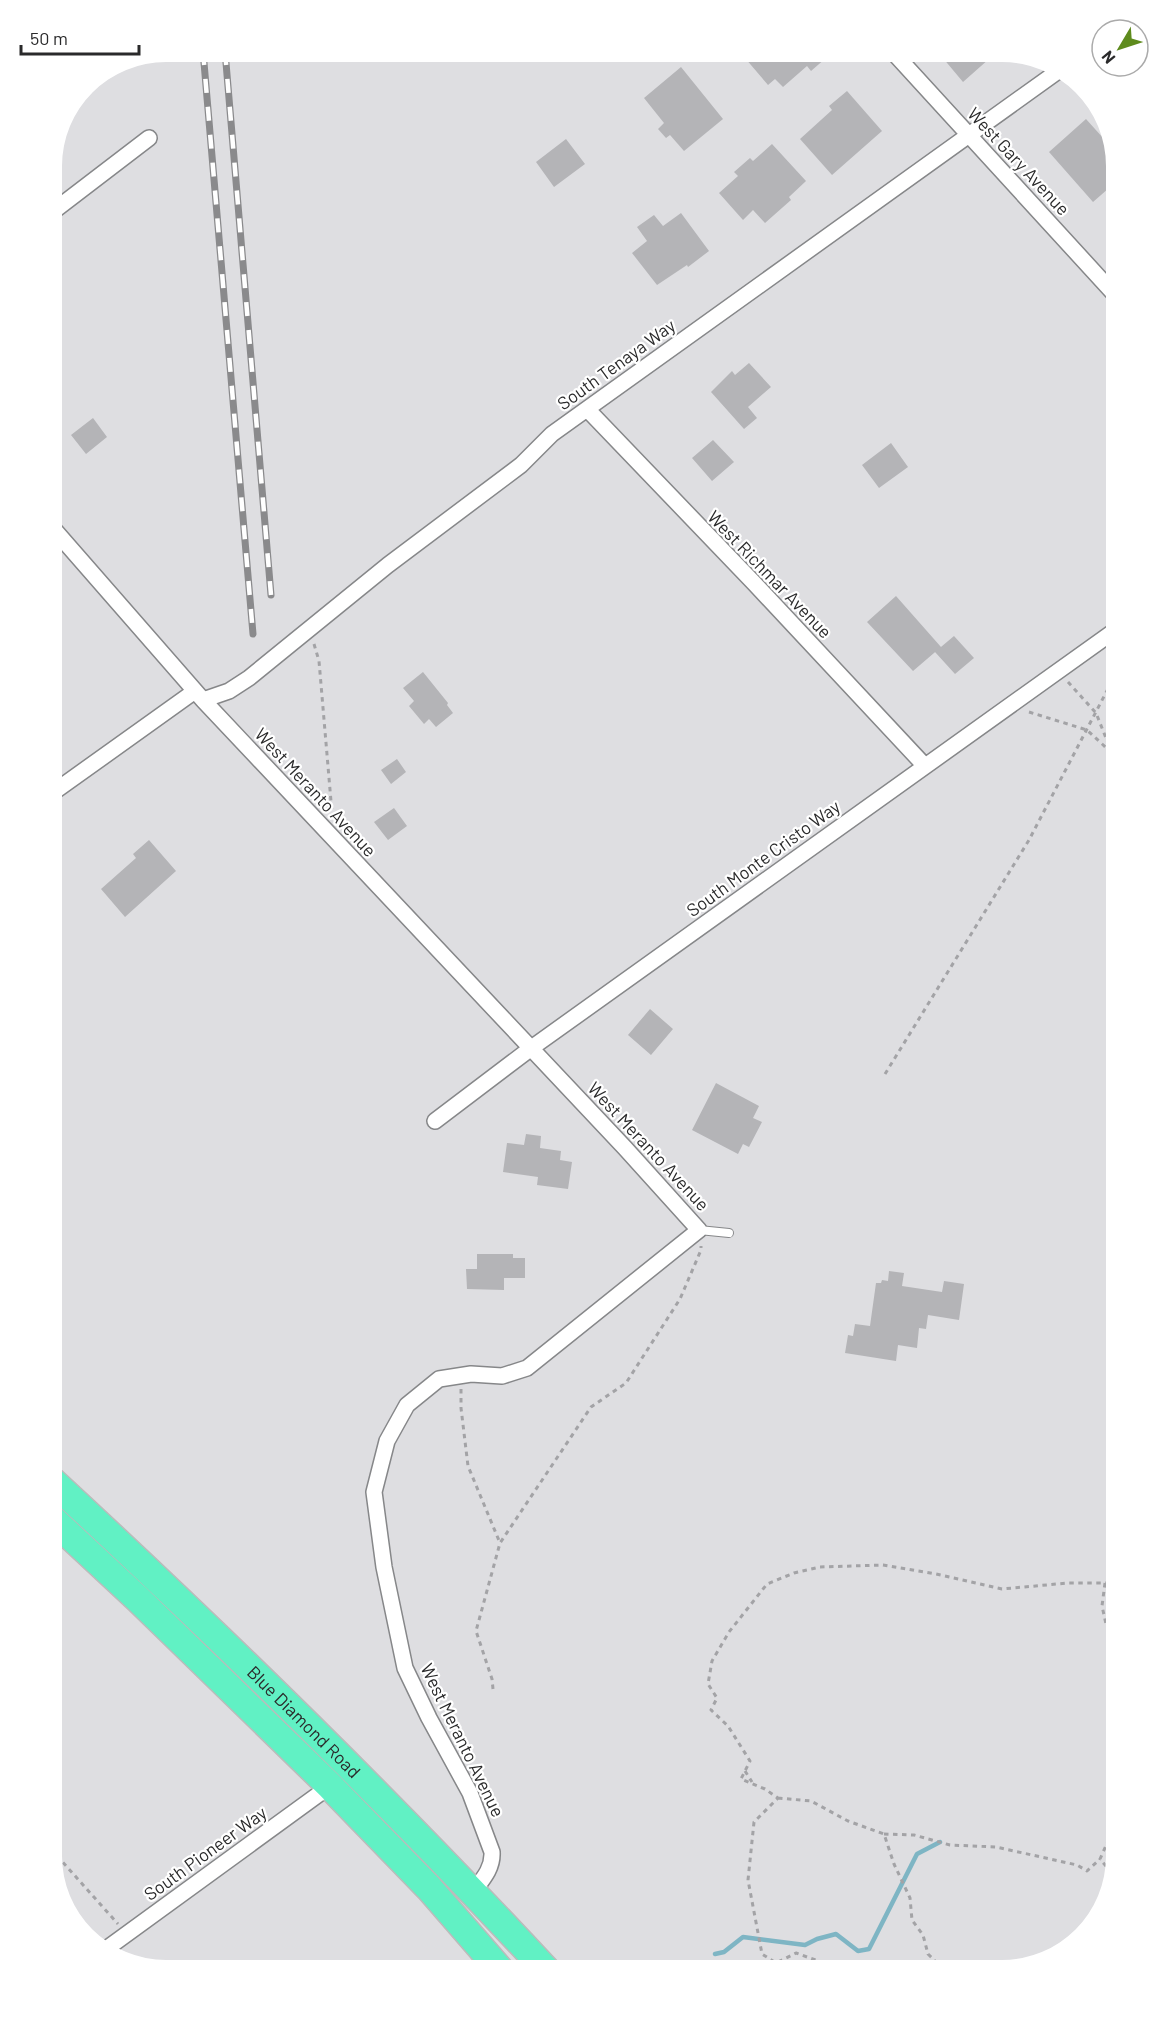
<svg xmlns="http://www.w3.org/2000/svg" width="1168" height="2022" font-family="Barlow,sans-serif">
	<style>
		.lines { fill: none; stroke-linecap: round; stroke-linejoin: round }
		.stream { stroke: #7eb5c4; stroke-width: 4.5 }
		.building { fill: #b4b4b7 }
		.lane-casing { stroke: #868789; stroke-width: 10 }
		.street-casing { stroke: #868789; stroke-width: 18 }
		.highway-casing { stroke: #bbb; stroke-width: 30 }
		.path { stroke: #a3a3a6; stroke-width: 3; stroke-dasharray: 4.5 4.5; stroke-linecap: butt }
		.lane { stroke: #fff; stroke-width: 8 }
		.street { stroke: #fff; stroke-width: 15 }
		.highway { stroke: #61f1c4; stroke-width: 27 }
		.rail-casing { stroke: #8a8a8c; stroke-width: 7 }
		.rail { stroke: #fff; stroke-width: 4.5; stroke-dasharray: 14; stroke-linecap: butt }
		.labels { text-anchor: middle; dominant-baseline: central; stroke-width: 4.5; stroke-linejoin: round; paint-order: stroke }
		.street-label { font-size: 18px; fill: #2a2a2b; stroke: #fff }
	</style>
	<rect width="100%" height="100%" fill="#dedee1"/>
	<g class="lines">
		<path class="stream" d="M715,1954L724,1952L743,1937L805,1945L817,1939L836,1934L858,1951L869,1949L917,1854L940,1842"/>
	</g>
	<path class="building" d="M739,51H819L826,58L811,71L807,66L783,87L775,79L768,85Z
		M937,51H998L963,82Z
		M681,67L723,119L684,151L670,135L666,138L658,129L664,123L644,98Z
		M847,91L882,131L832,175L800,139L832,110L829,106Z
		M1086,119L1113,149L1117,166V181L1093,202L1049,152Z
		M566,139L585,164L554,187L536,162Z
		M772,144L806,181L789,197L791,200L765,223L753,210L743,220L719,193L738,176L734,172L750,158L753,161Z
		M681,213L709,251L688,267L687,265L657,285L632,253L647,241L637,227L654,215L663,226Z
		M749,363L771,387L748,407L757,418L744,429L711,392L732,371L735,375Z
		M93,418L107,437L86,454L71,435Z
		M713,440L734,462L712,481L692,458Z
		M891,443L908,467L879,488L862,465Z
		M896,596L941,647L913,671L867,622Z
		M954,636L974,658L955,674L935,652Z
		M423,672L448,703L447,705L453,713L436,727L429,719L424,724L409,706L414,701L403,688Z
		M397,759L406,772L391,784L381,770Z
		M394,808L407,826L388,840L374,822Z
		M149,840L176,871L125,917L101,889L136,858L133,854Z
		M650,1009L673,1029L651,1055L628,1035Z
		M716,1083L759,1106L753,1118L762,1122L749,1147L743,1144L738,1154L692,1130Z
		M526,1134L541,1136L540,1148L561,1151L560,1160L572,1162L568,1189L537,1185L538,1177L503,1172L507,1143L524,1145Z
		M477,1254H513V1258H525V1278H504V1290L467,1289L466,1269H477Z
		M889,1271L904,1273L902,1286L942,1292L944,1281L964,1284L959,1320L928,1315L926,1329L919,1328L917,1348L898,1345L896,1361L845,1353L848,1335L853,1336L855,1324L870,1326L876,1283H881L882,1280L888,1281Z"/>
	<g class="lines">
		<g class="lane-casing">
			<path id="lane" d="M699,1230L729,1233"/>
		</g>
		<g class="street-casing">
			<path id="street" d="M892,51L1117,297
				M51,213L149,138
				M587,409L754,583L925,766
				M51,526L203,700L625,1148L699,1230L527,1368L502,1376L471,1374L439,1379L407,1405L387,1441L374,1492L384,1567L405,1668L429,1718L470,1793L492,1852C493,1868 483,1879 473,1892
				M203,700L229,691L249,678L388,565L521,465L552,434L1061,69
				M51,794L195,691
				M435,1121L530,1049L1117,629
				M102,1952L330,1786"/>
		</g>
		<g class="highway-casing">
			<g id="highway">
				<path id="s1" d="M51,1480C222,1638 388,1800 547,1971"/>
				<path d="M51,1518L138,1599L330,1786L429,1888L501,1971"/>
			</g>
		</g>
		<path class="path" d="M314,644L319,661L332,813
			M1068,682L1096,713L1112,753L1117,759
			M1029,712L1087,730L1114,755
			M885,1074L1029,840L1111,683L1112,649
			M461,1389V1408L468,1466L500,1543
			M1105,1583L1102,1606L1106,1624L1117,1630
			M493,1689L492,1679L476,1631L500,1543L591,1407L626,1383L680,1299L701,1250V1246
			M745,1771L752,1782
			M778,1798L811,1801L848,1821L884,1834L894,1864L910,1898L912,1920L923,1935L928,1954L935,1961
			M884,1834L914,1835L950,1845L996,1847L1077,1865L1087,1871L1100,1859
			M51,1849L118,1924
			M1112,1873L1100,1859L1117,1821
			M840,1971L832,1966L796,1953L776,1963L762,1954L748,1880L754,1822L778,1798L765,1789L741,1779L750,1761L728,1726L711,1710L717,1698L708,1684L712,1661L729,1632L767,1584L794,1573L820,1567L883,1565L936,1574L1002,1589L1068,1583H1117
			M919,1971L935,1961L945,1971"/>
		<use href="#lane" class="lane"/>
		<use href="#street" class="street"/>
		<use href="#highway" class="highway"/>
		<g class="rail-casing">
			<path id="rail" d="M203,51L253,634
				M225,51L271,595"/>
		</g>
		<use href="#rail" class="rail"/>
	</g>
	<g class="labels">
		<g class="street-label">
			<text transform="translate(1019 161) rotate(47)">West Gary Avenue</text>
			<text transform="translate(616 364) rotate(-36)">South Tenaya Way</text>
			<text transform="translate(770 574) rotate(46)">West Richmar Avenue</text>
			<text transform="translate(316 792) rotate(47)">West Meranto Avenue</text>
			<text transform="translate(763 858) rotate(-36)">South Monte Cristo Way</text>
			<text transform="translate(649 1146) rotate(47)">West Meranto Avenue</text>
			<text stroke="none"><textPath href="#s1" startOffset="350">Blue Diamond Road</textPath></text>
			<text transform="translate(463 1740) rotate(64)">West Meranto Avenue</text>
			<text transform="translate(205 1853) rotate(-36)">South Pioneer Way</text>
		</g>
	</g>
	<path d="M0 0H1168V2022H0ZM166 62H1002A104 104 0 0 1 1106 166V1856A104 104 0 0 1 1002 1960H166A104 104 0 0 1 62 1856V166A104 104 0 0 1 166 62Z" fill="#fff" fill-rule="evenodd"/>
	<g transform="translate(1120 48) rotate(231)"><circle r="28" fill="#ffffff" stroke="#aaaaaa" stroke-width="1.5"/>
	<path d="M0-4.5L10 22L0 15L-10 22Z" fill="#5e8b1d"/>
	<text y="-9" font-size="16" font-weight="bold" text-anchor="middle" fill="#2a2a2b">N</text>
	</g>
	<path d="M21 45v9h118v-9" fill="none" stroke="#2a2a2b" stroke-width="3"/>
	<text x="30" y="45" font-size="18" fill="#2a2a2b" stroke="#ffffff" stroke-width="4.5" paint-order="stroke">50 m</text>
</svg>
